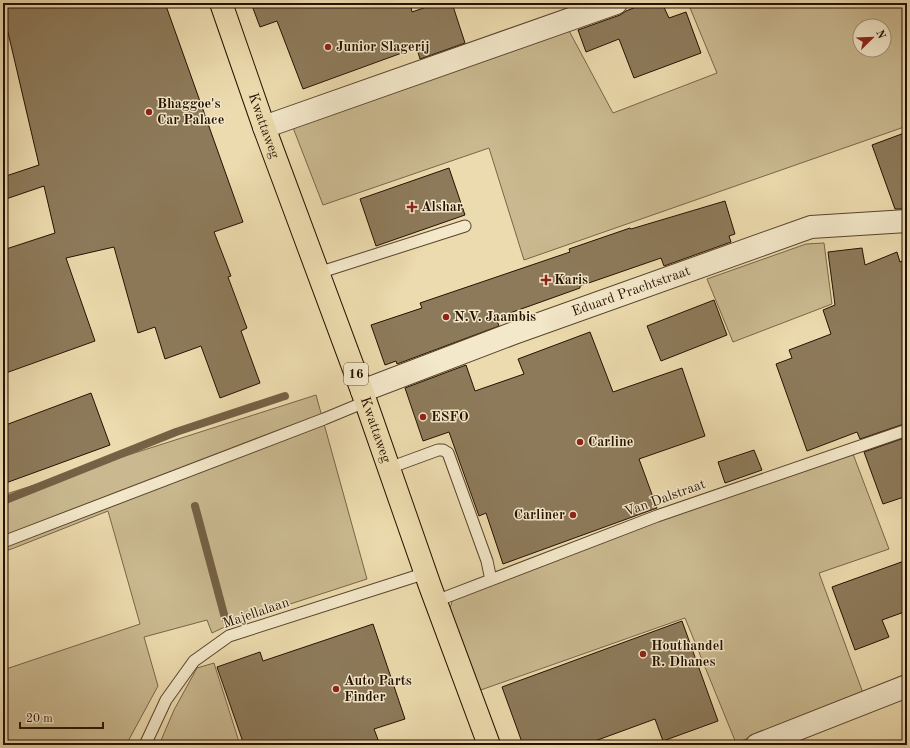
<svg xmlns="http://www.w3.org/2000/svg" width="910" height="748" font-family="'Old Standard TT',serif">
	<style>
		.green { fill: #cab990; stroke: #786548; fill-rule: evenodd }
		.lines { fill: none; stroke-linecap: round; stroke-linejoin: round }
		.stream { stroke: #756145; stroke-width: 8 }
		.building { fill: #8d7a5a; stroke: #261100 }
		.service-casing { stroke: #58442c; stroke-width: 13 }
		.minor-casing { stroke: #58442c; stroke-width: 24 }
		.primary-casing { stroke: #261100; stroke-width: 24 }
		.service { stroke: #f3e8ca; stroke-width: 11 }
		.minor { stroke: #f3e8ca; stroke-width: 22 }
		.primary { stroke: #ecdbae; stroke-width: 22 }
		.poi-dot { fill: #8f2418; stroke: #f3e8ca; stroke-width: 1.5 }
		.labels { text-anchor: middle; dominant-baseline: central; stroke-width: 3; stroke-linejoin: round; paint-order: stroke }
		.shield { fill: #f3e8ca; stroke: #64523d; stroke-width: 1 }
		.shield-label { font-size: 13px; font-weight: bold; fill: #261100 }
		.poi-label { font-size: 14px; font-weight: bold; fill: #261100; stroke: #f3e8ca; text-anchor: start }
		.street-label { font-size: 14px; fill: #261100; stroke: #f3e8ca }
	</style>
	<rect width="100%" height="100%" fill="#ecdbae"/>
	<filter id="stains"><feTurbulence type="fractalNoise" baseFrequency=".005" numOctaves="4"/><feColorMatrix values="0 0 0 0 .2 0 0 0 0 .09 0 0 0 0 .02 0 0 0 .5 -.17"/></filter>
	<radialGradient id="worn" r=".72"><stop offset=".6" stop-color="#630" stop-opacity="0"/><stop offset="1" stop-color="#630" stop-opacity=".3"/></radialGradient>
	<path class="green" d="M688,3H907V126L524,260L489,148L323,205L292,125L567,27L613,113L717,73ZM860,26H884V50H860Z
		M824,243L832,304L733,342L707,279L806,244Z
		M316,395L367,579L235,622L212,633L207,620L144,637L158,686L126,745H3V670L140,624L108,511L14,548L3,552V495Z
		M853,454L889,549L819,573L863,693L736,743L685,618L475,692L447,617L453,599L468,586Z
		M214,663L240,745H159L174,710L197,668Z"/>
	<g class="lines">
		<path class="stream" d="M3,501L176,432L285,396
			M195,506L225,618"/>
	</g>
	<path class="building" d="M3,3H165L243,222L214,232L231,276L228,277L247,328L241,331L260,383L220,398L201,346L165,359L155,327L138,333L114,247L66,258L95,341L3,374V250L55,233L44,186L3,200V177L39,165L3,11Z
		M251,3H410L412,12L438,3H452L465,43L420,59L417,49L410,50L303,89L277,21L260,27Z
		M646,3H662L669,18L686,12L701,53L634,78L619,39L586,52L578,30L620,15L626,11Z
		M907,132V209H895L872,145Z
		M449,168L465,215L376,246L360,199Z
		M725,201L735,234L729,236L731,242L664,266L661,258L580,286V288L496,318L499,326L397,364L396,361L385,365L371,325L422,308L420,303L570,252L569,249L630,228L631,229Z
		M862,248L865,265L897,252L900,262L907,260V423L860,439L857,432L807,451L776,364L792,358L789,350L831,334L823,310L835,305L828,252Z
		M714,300L727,335L661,361L647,326Z
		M590,332L613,392L682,368L705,436L639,459L657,508L503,564L486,513L479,516L449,432L423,441L405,388L466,365L475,391L524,374L518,359Z
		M91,393L110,445L3,484V426Z
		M907,437V496L883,504L864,452Z
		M754,450L762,470L725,483L718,462Z
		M907,560V611L882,620L889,637L855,650L832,587Z
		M682,621L718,721L663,741L655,719L584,745H523L502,687Z
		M373,624L405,719L374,729L380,745H244L217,667L260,652L263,661Z"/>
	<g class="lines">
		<g class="service-casing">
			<path id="service" d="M318,273L465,226
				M389,468L438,450H443L448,453L487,561L491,580
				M3,542L324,419L365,402
				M436,601L657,516L907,430
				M145,745L166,700L194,661L229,636L426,573"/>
		</g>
		<g class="minor-casing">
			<g id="minor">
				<path d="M264,127L616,3"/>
				<path id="s1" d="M362,391L514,333L811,227L907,221"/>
				<path d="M757,745L907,686"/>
			</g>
		</g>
		<g class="primary-casing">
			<g id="primary">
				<path id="s2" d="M221,3L264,127L362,391L430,586L489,745"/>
			</g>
		</g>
		<use href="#service" class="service"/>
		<use href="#minor" class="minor"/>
		<use href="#primary" class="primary"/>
	</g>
	<g class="poi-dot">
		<circle cx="328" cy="47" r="4"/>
		<circle cx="149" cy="112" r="4"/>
		<path d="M410 201h4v4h4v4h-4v4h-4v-4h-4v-4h4z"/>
		<path d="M544 274h4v4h4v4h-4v4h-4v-4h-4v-4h4z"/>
		<circle cx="446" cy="317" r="4"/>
		<circle cx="423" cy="417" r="4"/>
		<circle cx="580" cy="442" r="4"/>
		<circle cx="573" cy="515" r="4"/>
		<circle cx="643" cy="654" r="4"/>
		<circle cx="336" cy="689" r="4"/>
	</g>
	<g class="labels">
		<rect class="shield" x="344" y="363" width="24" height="22" rx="3"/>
		<g class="shield-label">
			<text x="356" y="374">16</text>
		</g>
		<g class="poi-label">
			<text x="336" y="47">Junior Slagerij</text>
			<text x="157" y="104">Bhaggoe's<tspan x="157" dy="16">Car Palace</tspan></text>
			<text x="421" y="207">Alshar</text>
			<text x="554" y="280">Karis</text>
			<text x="454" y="317">N.V. Jaambis</text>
			<text x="431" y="417">ESFO</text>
			<text x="588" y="442">Carline</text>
			<text x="565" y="515" text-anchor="end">Carliner</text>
			<text x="651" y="646">Houthandel<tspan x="651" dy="16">R. Dhanes</tspan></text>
			<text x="344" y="681">Auto Parts<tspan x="344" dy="16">Finder</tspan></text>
		</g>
		<g class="street-label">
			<text stroke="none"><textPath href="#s2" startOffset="130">Kwattaweg</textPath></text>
			<text stroke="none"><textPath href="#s1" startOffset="287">Eduard Prachtstraat</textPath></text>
			<text stroke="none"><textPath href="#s2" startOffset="454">Kwattaweg</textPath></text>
			<text transform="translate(665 498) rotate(-20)">Van Dalstraat</text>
			<text transform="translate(256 613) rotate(-19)">Majellalaan</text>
		</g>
	</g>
	<rect width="910" height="748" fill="none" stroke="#ecdbae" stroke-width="16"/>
	<rect x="4" y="4" width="902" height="740" fill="none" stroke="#261100" stroke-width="2"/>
	<rect x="8" y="8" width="894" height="732" fill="none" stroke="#261100"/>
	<g transform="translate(872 38) rotate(67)"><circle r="19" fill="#f3e8ca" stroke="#a19279"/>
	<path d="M0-3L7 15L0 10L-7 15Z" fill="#8f2418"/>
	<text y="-6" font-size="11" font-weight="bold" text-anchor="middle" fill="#261100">N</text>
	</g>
	<path d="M20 722v6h83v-6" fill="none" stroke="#261100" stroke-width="2"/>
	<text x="26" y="722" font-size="12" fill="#261100" stroke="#f3e8ca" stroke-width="3" paint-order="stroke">20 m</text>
	<rect width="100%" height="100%" filter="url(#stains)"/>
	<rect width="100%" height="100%" fill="url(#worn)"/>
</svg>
